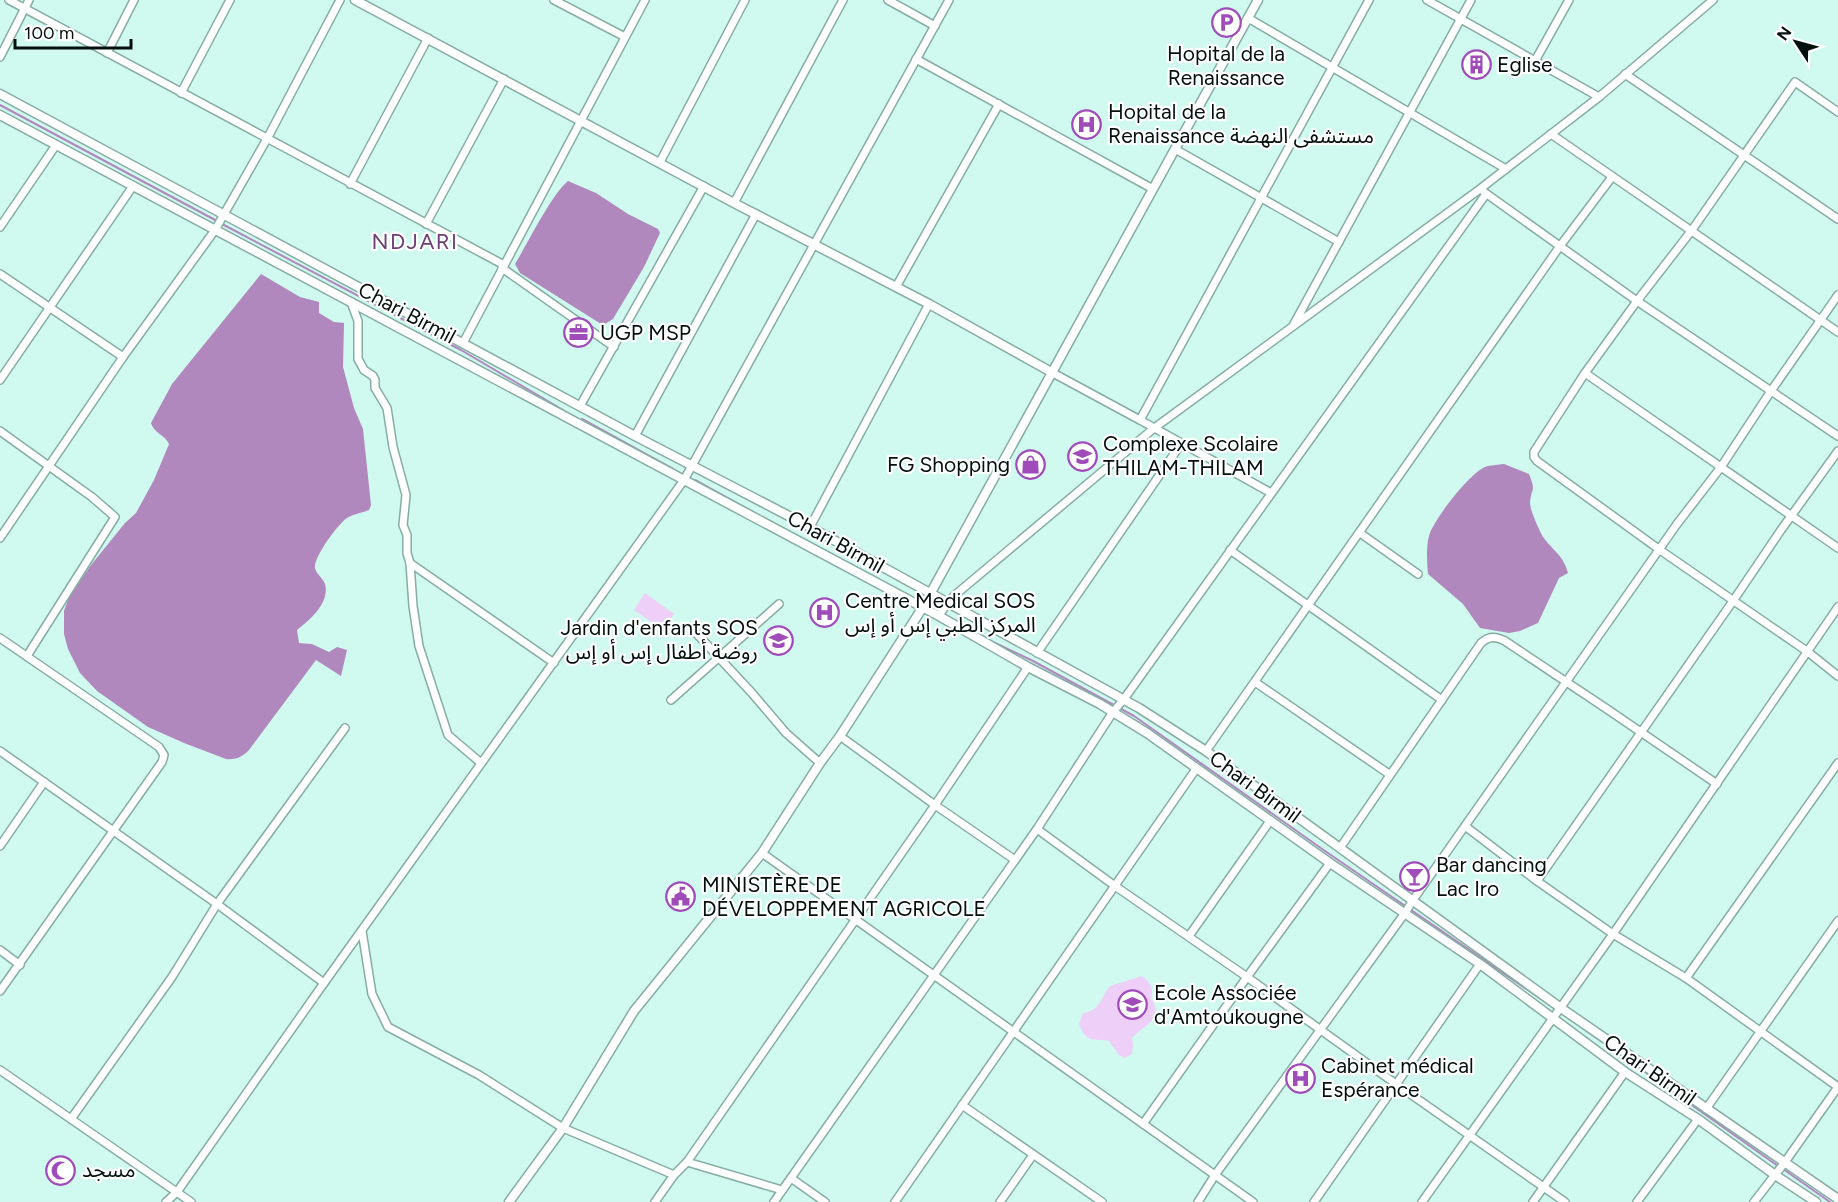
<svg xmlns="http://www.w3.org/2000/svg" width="1838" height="1202" viewBox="0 0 1838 1202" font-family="Figtree,'Noto Sans Arabic',sans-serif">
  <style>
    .green { fill: #edcff7 }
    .water { fill: #b188be }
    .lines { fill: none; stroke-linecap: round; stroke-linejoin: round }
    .stream { stroke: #b188be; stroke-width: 2 }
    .minor-casing { stroke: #86ada4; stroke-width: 10 }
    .tertiary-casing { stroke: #86ada4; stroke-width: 11 }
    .minor { stroke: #fff; stroke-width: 7 }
    .tertiary { stroke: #fff; stroke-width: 8 }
    .labels { text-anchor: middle; stroke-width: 4.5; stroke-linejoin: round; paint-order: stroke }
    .poi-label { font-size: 21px; fill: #020f0c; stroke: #fff; text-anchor: start }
    .street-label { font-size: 21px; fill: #020f0c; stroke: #fff }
    .neighbourhood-label { font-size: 22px; letter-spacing: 1.5px; fill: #6a4077; stroke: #fff }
  </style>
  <rect width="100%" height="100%" fill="#d0f9ef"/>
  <g class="green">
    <polygon points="645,593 674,614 663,630 634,610"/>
    <path d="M 1142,976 C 1150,982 1154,989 1151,998 C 1165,1019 1144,1025 1132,1038 L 1133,1045 L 1132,1054 L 1125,1058 L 1119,1055 L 1109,1041 C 1093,1038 1087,1044 1079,1024 L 1083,1013 C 1101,1011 1100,998 1110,986 Z"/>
  </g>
  <g class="water">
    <path d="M 568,181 L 596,193 L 628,214 L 658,229 L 660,233 L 644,267 L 613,319 L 605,324 L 601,324 L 520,273 L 515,264 C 528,243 551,195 568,181 Z"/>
    <path d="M 261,274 L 300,297 L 319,302 L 319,313 L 334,322 L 344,323 L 343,367 L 354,408 L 363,429 L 371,505 L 369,510 C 362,513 353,514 347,518 C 338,524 313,558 315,568 C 316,574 323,578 325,584 C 330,603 310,620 297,630 L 299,643 L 312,644 L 329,652 L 337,647 L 347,650 L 341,676 L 316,660 L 249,750 C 242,757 236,760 226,759 L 184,743 L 148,727 L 97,691 L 80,673 L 68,649 L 64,634 L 64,611 L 69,597 L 91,565 L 125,523 L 136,513 L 154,480 L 169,444 C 165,435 154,433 151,423 L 172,384 Z"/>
    <path d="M 1504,464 L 1529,474 C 1536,492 1532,486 1530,502 C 1530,510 1536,522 1539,529 C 1546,547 1563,552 1568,573 L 1559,578 L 1538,623 L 1520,631 L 1509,633 L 1480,628 L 1463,604 L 1428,574 C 1427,562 1426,547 1429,536 C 1433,520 1470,473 1485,467 C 1490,465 1498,465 1504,464 Z"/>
  </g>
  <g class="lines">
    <g class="stream">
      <polyline points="0,105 217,221"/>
      <polyline points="222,224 461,350 563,410"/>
      <polyline points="582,419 673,469"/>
      <polyline points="695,480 753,512"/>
      <polyline points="993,642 1033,661 1134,716 1325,851 1560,1012 1778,1166"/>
      <polyline points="1783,1169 1830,1202"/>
    </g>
    <defs>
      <g id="minor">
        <polyline points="9,0 504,265"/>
        <polyline points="554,0 625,37"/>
        <polyline points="888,0 935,26"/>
        <polyline points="1427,0 1599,97"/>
        <polyline points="1248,18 1506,169"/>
        <polyline points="107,53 134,0"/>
        <polyline points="0,57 29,0"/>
        <polyline points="916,59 1153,189"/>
        <polyline points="1535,61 1569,0"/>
        <polyline points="1625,74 1838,219"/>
        <polyline points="181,93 230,0"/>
        <polyline points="1838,112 1795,82 1692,230 1637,301 1585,373 1534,452 1534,457 1537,461 1660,550 1808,652 1838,676"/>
        <polyline points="1551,134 1838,332"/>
        <polyline points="1175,149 1339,242"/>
        <polyline points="660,162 745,0"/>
        <polyline points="350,184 428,38"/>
        <polyline points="1484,192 1637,301 1838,436"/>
        <polyline points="734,203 843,0"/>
        <polyline points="426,224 504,79"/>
        <polyline points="0,227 56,145"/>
        <polyline points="502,268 614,347"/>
        <polyline points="0,274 123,357"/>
        <polyline points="896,287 999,104"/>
        <polyline points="351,302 358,321 358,359 364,370 373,376 375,380 375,388 387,408 393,447 406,495 403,525 407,535 407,553 410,563 413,606 419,646 448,735 481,763"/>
        <polyline points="1294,324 1471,0"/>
        <polyline points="463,343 645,0"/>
        <polyline points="1053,373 1140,420"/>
        <polyline points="1585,373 1838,548"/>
        <polyline points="0,380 133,186"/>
        <polyline points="580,406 704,186"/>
        <polyline points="0,431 92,497 115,517 27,656"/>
        <polyline points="635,436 756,214"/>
        <polyline points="1271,493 1140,420 1369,0"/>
        <polyline points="810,527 929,304"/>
        <polyline points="1360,533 1418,574"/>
        <polyline points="0,538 123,357 215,230 268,137 340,0"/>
        <polyline points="1230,550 1442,700"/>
        <polyline points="410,563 554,663"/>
        <polyline points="939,616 947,603 955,595 1153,429 1480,189 1599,97 1713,0"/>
        <polyline points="697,634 751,692 786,733 820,763"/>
        <polyline points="0,638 159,747 164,755 162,762 0,991"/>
        <polyline points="1037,653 1181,444"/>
        <polyline points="1255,682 1389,774"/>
        <polyline points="671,700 779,604"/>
        <polyline points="840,736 935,805 1015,860"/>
        <polyline points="0,751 217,904 324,983"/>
        <polyline points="1206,751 1560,246 1612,177"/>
        <polyline points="1465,826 1537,881 1613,934 1686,978 1838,1087"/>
        <polyline points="1037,829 1115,886 1247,977 1396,1084 1565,1202"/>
        <polyline points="0,846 44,782"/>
        <path d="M 1340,848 L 1481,643 C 1489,636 1495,636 1505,641 L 1604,707 L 1717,784"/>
        <polyline points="762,853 1253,1202"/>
        <polyline points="1537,881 1733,601 1781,530 1838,451"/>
        <polyline points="362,931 372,994 388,1027 479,1075 563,1128 674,1175"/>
        <polyline points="1189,936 1270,821"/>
        <polyline points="0,950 20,965"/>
        <polyline points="1686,978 1838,763"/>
        <polyline points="0,1070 191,1202"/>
        <polyline points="962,1105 1102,1202"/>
        <polyline points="1706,1109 1838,921"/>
        <polyline points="71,1119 172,977 217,904 345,728"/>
        <polyline points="1143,1124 1247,977 1330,863"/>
        <polyline points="687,1162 782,1190"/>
        <polyline points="791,1178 825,1202"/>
        <polyline points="166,1202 177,1192 324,983 684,480 949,0"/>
        <polyline points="655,1202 674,1175 687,1162 935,805 1028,667"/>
        <polyline points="774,1202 1037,829 1113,712 1124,699 1486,194"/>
        <polyline points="895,1202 1196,769"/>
        <polyline points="1000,1202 1033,1155"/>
        <polyline points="1198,1202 1215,1175 1405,913 1413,900 1677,524 1721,467 1771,391 1838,295"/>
        <polyline points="1314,1202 1480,964"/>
        <polyline points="1422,1202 1613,934 1838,607"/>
        <polyline points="1533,1202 1625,1072"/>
        <polyline points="1637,1202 1698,1119"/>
        <polyline points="1754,1202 1785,1162 1838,1087"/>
      </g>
      <g id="tertiary">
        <polyline points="355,0 734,203 929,304 1053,373"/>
        <polyline points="0,94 635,436 810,527 1139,708 1206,751 1561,1008 1838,1199"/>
        <polyline points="0,115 939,616 1028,667 1100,704 1147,733 1330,863 1480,964 1625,1072 1698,1119 1775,1175 1816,1202"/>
        <polyline points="509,1202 563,1128 634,1011 762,853 820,763 840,736 923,607 1175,149 1258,0"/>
      </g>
    </defs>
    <use href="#minor" class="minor-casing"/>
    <use href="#tertiary" class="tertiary-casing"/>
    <use href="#minor" class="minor"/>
    <use href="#tertiary" class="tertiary"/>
  </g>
  <defs>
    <symbol id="parking-ring" viewBox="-11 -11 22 22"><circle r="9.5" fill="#fff" stroke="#9f4bb9" stroke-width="1.5"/><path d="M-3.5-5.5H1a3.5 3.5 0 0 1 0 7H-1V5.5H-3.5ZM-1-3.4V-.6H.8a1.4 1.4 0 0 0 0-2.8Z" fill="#9f4bb9"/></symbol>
    <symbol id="building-ring" viewBox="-11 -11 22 22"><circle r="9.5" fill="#fff" stroke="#9f4bb9" stroke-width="1.5"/><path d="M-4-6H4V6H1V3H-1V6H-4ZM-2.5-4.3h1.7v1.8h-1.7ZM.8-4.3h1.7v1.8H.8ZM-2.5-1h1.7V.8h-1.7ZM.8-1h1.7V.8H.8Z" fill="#9f4bb9"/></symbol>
    <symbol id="hospital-ring" viewBox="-11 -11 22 22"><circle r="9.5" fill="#fff" stroke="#9f4bb9" stroke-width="1.5"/><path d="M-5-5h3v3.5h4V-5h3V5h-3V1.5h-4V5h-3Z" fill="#9f4bb9"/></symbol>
    <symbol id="office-ring" viewBox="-11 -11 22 22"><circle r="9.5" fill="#fff" stroke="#9f4bb9" stroke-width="1.5"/><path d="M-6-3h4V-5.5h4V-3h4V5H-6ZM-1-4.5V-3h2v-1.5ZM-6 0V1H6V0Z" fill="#9f4bb9"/></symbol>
    <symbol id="school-ring" viewBox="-11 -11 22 22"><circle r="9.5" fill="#fff" stroke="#9f4bb9" stroke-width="1.5"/><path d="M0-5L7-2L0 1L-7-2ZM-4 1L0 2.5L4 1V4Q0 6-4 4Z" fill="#9f4bb9"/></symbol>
    <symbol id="shop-ring" viewBox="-11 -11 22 22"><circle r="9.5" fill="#fff" stroke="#9f4bb9" stroke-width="1.5"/><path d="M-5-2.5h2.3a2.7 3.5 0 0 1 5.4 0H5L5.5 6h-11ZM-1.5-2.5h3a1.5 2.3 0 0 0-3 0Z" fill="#9f4bb9"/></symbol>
    <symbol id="bar-ring" viewBox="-11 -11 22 22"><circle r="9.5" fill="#fff" stroke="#9f4bb9" stroke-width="1.5"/><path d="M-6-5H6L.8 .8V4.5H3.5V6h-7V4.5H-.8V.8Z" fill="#9f4bb9"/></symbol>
    <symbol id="civic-ring" viewBox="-11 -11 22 22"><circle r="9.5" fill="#fff" stroke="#9f4bb9" stroke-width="1.5"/><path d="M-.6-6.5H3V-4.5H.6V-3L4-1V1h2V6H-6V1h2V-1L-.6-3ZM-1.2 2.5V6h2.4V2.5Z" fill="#9f4bb9"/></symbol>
    <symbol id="mosque-ring" viewBox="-11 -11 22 22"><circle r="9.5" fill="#fff" stroke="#9f4bb9" stroke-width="1.5"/><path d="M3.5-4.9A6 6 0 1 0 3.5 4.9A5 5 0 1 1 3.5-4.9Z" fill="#9f4bb9"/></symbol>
  </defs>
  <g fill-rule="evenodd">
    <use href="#parking-ring" x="1210" y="6" width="33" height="33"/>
    <use href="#building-ring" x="1460" y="48" width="33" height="33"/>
    <use href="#hospital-ring" x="1070" y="108" width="33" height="33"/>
    <use href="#office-ring" x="562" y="316" width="33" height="33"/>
    <use href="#school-ring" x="1066" y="440" width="33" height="33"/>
    <use href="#shop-ring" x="1014" y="448" width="33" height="33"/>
    <use href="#hospital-ring" x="808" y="596" width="33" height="33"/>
    <use href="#school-ring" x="762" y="624" width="33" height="33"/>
    <use href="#bar-ring" x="1398" y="860" width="33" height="33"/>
    <use href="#civic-ring" x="664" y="880" width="33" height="33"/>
    <use href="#school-ring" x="1116" y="988" width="33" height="33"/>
    <use href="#hospital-ring" x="1284" y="1062" width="33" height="33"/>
    <use href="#mosque-ring" x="44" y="1154" width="33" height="33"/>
  </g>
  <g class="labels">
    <g class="poi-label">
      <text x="1226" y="61" text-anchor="middle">Hopital de la<tspan x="1226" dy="24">Renaissance</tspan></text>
      <text x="1497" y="72">Eglise</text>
      <text x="1108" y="119">Hopital de la<tspan x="1108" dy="24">Renaissance مستشفى النهضة</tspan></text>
      <text x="600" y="340">UGP MSP</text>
      <text x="1103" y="451">Complexe Scolaire<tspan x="1103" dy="24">THILAM-THILAM</tspan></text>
      <text x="1010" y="472" text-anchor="end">FG Shopping</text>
      <text x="845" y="608">Centre Medical SOS<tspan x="845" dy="24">المركز الطبي إس أو إس</tspan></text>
      <text x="758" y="635" text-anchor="end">Jardin d'enfants SOS<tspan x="758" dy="24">روضة أطفال إس أو إس</tspan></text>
      <text x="1436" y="872">Bar dancing<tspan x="1436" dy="24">Lac Iro</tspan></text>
      <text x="702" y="892">MINISTÈRE DE<tspan x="702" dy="24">DÉVELOPPEMENT AGRICOLE</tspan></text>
      <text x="1154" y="1000">Ecole Associée<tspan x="1154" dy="24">d'Amtoukougne</tspan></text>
      <text x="1321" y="1073">Cabinet médical<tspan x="1321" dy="24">Espérance</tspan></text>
      <text x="82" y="1177">مسجد</text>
    </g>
    <g class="street-label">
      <text transform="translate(407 313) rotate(28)" y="7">Chari Birmil</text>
      <text transform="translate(836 542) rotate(29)" y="7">Chari Birmil</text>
      <text transform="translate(1255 787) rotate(36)" y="7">Chari Birmil</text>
      <text transform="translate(1650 1070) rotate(35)" y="7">Chari Birmil</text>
    </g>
    <g class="neighbourhood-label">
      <text x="415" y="249">NDJARI</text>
    </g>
  </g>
  <g transform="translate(1796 42) rotate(306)" stroke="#ffffff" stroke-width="4.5" paint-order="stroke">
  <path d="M0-4.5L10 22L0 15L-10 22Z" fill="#020f0c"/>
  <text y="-9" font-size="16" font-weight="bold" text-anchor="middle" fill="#020f0c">N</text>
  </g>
  <path d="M15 39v9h116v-9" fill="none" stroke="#020f0c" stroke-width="3"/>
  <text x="24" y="39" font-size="18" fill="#020f0c" stroke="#ffffff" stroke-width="4.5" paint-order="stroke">100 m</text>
</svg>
